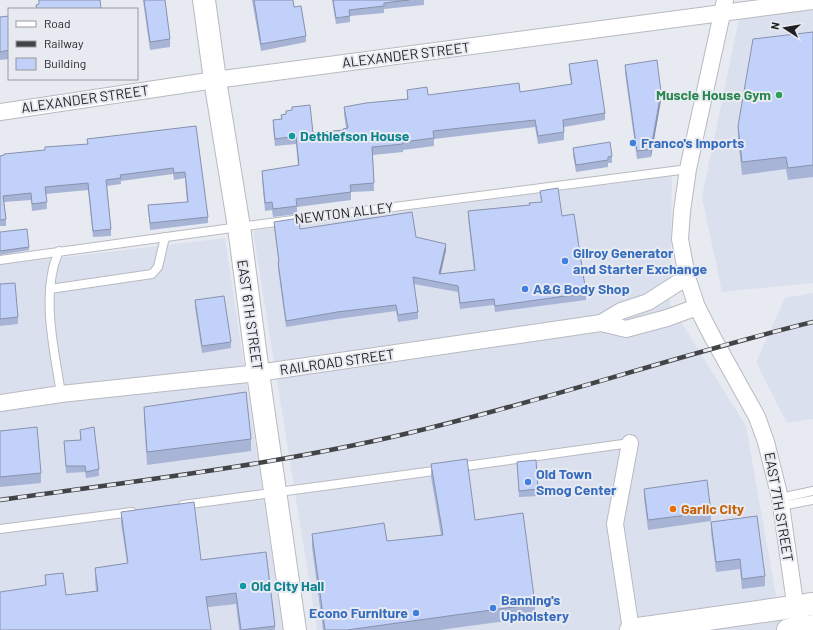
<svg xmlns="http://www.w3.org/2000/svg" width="813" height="630" viewBox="0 0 813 630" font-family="Barlow,sans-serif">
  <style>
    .built { fill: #dbe0ee }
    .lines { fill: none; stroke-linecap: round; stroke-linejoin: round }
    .lane-casing { stroke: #b8bac1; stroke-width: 10 }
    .street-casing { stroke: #b8bac1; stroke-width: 18 }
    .secondary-casing { stroke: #b8bac1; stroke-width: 24 }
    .lane { stroke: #fff; stroke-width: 8 }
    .street { stroke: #fff; stroke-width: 16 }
    .secondary { stroke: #fff; stroke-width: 22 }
    .rail-casing { stroke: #434447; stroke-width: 4.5 }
    .rail { stroke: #e8eaf1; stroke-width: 3; stroke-dasharray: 9; stroke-linecap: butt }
    .wall { fill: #a7b4d6 }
    .shaded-wall { fill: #8892ae }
    .building { fill: #c2d1f9; stroke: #8892ae }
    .leisure-dot { fill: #2e9e5b; stroke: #e8eaf1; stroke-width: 1.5 }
    .culture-dot { fill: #0f9aa8; stroke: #e8eaf1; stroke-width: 1.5 }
    .shop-dot { fill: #3f7fe0; stroke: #e8eaf1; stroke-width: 1.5 }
    .food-dot { fill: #e8710a; stroke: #e8eaf1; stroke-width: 1.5 }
    .labels { text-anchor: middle; stroke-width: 4; stroke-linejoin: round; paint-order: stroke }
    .street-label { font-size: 14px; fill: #1f2023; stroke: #e8eaf1 }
    .leisure-label { font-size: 14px; font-weight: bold; fill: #27864d; stroke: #e8eaf1; text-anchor: end }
    .culture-label { font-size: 14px; font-weight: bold; fill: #0d838f; stroke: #e8eaf1; text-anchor: start }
    .shop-label { font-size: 14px; font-weight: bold; fill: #366cbe; stroke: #e8eaf1; text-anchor: start }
    .food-label { font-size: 14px; font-weight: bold; fill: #c56008; stroke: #e8eaf1; text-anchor: start }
  </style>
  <rect width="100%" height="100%" fill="#e8eaf1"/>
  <g class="built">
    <polygon points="813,10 813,283 722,292 702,197 739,19"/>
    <polygon points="672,176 670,304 746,426 782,630 317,630 253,231"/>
    <polygon points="225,238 283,630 0,630 0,265"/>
    <polygon points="813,293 813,419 787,423 756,362 785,298"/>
  </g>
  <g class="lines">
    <defs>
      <g id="lane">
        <path d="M 59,251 C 57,257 54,263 53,269 C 44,309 55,354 61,394"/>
        <polyline points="0,260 239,227 688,169"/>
        <polyline points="50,289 152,274 158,267 165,237"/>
        <polyline points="459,467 630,443"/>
        <polyline points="780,498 813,491"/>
        <polyline points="183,505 441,470"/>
        <polyline points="781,506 813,500"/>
        <polyline points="0,529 132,512"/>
      </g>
      <g id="street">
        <polyline points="725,0 688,169 682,211 680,239 687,277 697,307 713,338 757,417 766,442 780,498 797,617"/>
        <polyline points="0,112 215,80 813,1"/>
        <polyline points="601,323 621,311 648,302 687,277"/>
        <polyline points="0,403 61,394 258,373 601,323 626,329 667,318 697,307"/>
        <polyline points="630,443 615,524 631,630"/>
      </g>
      <g id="secondary">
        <polyline points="204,0 215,80 239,227 258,373 295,630"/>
        <polyline points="631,630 813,604"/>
        <polyline points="788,630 813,626"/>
      </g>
    </defs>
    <use href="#lane" class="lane-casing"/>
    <use href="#street" class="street-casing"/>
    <use href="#secondary" class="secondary-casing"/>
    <use href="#lane" class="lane"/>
    <use href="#street" class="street"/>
    <use href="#secondary" class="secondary"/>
    <defs>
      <path id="rail" d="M 0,500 C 137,481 275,465 409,433 C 545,401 677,355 813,322"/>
    </defs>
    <use href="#rail" class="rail-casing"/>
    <use href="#rail" class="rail"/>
  </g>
  <g class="wall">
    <polygon points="143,0 165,0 170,39 170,47 150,50"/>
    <polygon points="252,0 293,0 294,7 306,36 306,42 261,51"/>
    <polygon points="332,0 424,0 424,5 384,9 384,13 350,16 350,22 336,24"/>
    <polygon points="9,16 9,59 0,60 0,17"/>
    <polygon points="813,35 813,177 788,180 786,169 742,175 738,138 738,126"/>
    <polygon points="569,64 605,113 605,120 564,127 564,140 538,144 535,127 434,139 434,146 403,150 403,152 373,155 374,191 351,192 351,200 297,207 297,214 273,217 272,210 265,211 262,179 262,171 298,166 296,144 275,146 273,128 273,120 281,119 281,115 286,114 292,110 292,107 313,133 343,130 346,128 344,114 344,107 407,99 407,90 428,95 520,92 571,84 569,72"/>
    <polygon points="625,65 661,100 651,157 637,159 625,73"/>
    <polygon points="196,126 208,217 208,223 150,230 148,205 187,202 185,178 174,180 173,174 121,181 121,184 107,186 111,229 111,236 93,237 88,190 46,194 47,209 32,211 31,200 4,202 6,219 6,226 0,226 0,156 87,144 87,139"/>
    <polygon points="573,148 612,156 612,163 608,163 608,167 576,172 573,155"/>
    <polygon points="540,191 562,216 586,293 586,300 495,312 494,305 460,309 458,292 414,284 418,312 418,319 398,322 396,311 337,319 286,327 278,268 278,262 279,262 274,228 274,222 300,229 416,237 446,250 441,274 474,270 468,218 468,211 529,205 541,202"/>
    <polygon points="0,232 29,247 29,250 0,255"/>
    <polygon points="0,284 18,317 18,324 0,326"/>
    <polygon points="195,300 231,342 231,348 202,353 195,307"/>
    <polygon points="144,407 251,439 251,451 147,465 144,419"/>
    <polygon points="80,430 99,469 99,476 86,478 85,472 66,473 64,441 80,440"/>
    <polygon points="0,431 41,473 41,483 0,487"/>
    <polygon points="517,462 538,489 538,496 519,497"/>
    <polygon points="431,464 475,520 535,604 535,617 439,630 323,630 312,547 312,534 387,541 441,535 431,477"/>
    <polygon points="644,489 711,512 711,521 648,530 644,498"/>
    <polygon points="121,512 201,560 275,626 275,630 239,630 236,604 0,630 45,586 45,575 66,595 96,591 95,579 95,568 127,563 121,523"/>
    <polygon points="711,522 765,576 765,586 742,589 740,569 716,572 711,532"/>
  </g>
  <g class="shaded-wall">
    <polygon points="661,92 661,100 651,157 651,149"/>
    <polygon points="446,244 446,250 439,280 439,274"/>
  </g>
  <g class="building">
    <polygon points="39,0 100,0 101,9 37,9 36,5 39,4"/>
    <polygon points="144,0 165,0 170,39 150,42"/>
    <polygon points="254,0 293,0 294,7 301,6 306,36 261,44"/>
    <polygon points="333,0 409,0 384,3 384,6 349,10 350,16 336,18"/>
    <polygon points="9,16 9,50 0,52 0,17"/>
    <polygon points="813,32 813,165 788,168 786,157 742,162 738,126 753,39"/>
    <polygon points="597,60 605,113 563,120 564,132 538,136 535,120 433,131 434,138 403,142 403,144 372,147 374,183 350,185 351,192 296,199 297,206 273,209 272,202 265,203 262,171 299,165 296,136 275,139 273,120 282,119 281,115 286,114 286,111 292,110 292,107 310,105 313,133 343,130 343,129 348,128 344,107 366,103 408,99 407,90 427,87 428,95 519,83 520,92 572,84 569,64"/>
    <polygon points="657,60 661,92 651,149 637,151 625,65"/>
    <polygon points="196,126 208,217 150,223 148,205 188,202 185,172 174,173 173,168 120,175 121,178 106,180 111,229 93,231 88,183 45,187 47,202 32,204 31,193 3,196 6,219 0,220 0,156 4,155 4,154 45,150 45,147 88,144 87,139"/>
    <polygon points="610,142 612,156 608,157 608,160 576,165 573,148"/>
    <polygon points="558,188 562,216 574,214 586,293 495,306 494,299 460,303 458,286 413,277 418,312 398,315 396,305 337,312 286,321 278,262 279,262 274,222 299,218 300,229 412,212 416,237 446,244 439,274 475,270 468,211 530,205 529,203 542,202 540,191"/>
    <polygon points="27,229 29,247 0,251 0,232"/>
    <polygon points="15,283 18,317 0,319 0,284"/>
    <polygon points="224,296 231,342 202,346 195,300"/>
    <polygon points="246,392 251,439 147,452 144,407"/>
    <polygon points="37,427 41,473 0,477 0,431"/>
    <polygon points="94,427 99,469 86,472 85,466 66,466 64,441 81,440 80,430"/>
    <polygon points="467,459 475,520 523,513 535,604 347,630 325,630 312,534 384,523 387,541 443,535 431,464"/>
    <polygon points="536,460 538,489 519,491 517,462"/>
    <polygon points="707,480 711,512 648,520 644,489"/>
    <polygon points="194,502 201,560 266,552 275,626 241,630 236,593 206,597 211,630 0,630 0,592 46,585 45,575 63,573 66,595 98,591 95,568 128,563 121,512"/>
    <polygon points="757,516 765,576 742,579 740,559 716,562 711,522"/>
  </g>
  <circle class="leisure-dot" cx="779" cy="95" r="4"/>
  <g class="culture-dot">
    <circle cx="292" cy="136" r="4"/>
    <circle cx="243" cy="586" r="4"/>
  </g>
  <g class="shop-dot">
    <circle cx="633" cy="143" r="4"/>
    <circle cx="565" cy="261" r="4"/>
    <circle cx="525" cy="289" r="4"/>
    <circle cx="528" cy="482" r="4"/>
    <circle cx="493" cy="608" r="4"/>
    <circle cx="416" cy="613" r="4"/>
  </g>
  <circle class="food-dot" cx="673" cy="509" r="4"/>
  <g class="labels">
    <g class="street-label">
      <text transform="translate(406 55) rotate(-7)" y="5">ALEXANDER STREET</text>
      <text transform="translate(85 99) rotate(-8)" y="5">ALEXANDER STREET</text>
      <text transform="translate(344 213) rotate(-7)" y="5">NEWTON ALLEY</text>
      <text transform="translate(250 315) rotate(82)" y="5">EAST 6TH STREET</text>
      <text transform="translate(337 362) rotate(-8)" y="5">RAILROAD STREET</text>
      <text transform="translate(779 507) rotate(80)" y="5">EAST 7TH STREET</text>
    </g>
    <g class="leisure-label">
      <text x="771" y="100">Muscle House Gym</text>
    </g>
    <g class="culture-label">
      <text x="300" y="141">Dethlefson House</text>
      <text x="251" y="591">Old City Hall</text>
    </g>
    <g class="shop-label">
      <text x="641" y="148">Franco's Imports</text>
      <text x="573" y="258">Gilroy Generator<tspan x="573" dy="16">and Starter Exchange</tspan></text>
      <text x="533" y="294">A&amp;G Body Shop</text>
      <text x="536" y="479">Old Town<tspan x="536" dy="16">Smog Center</tspan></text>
      <text x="501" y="605">Banning's<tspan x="501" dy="16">Upholstery</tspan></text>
      <text x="408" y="618" text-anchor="end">Econo Furniture</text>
    </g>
    <g class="food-label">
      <text x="681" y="514">Garlic City</text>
    </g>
  </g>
  <rect x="8" y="8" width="130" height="72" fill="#e8eaf1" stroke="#98999f"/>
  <rect x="16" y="21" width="20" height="6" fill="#ffffff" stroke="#98999f"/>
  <text x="44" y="28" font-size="12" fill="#1f2023">Road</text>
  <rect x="16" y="41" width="20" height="6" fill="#434447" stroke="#98999f"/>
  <text x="44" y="48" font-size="12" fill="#1f2023">Railway</text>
  <rect x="16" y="58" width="20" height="12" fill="#c2d1f9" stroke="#98999f"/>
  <text x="44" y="68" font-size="12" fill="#1f2023">Building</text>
  <g transform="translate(785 28) rotate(282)" stroke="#e8eaf1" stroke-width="3" paint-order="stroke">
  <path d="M0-3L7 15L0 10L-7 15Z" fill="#1f2023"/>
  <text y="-6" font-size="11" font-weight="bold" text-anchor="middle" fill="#1f2023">N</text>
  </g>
</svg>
